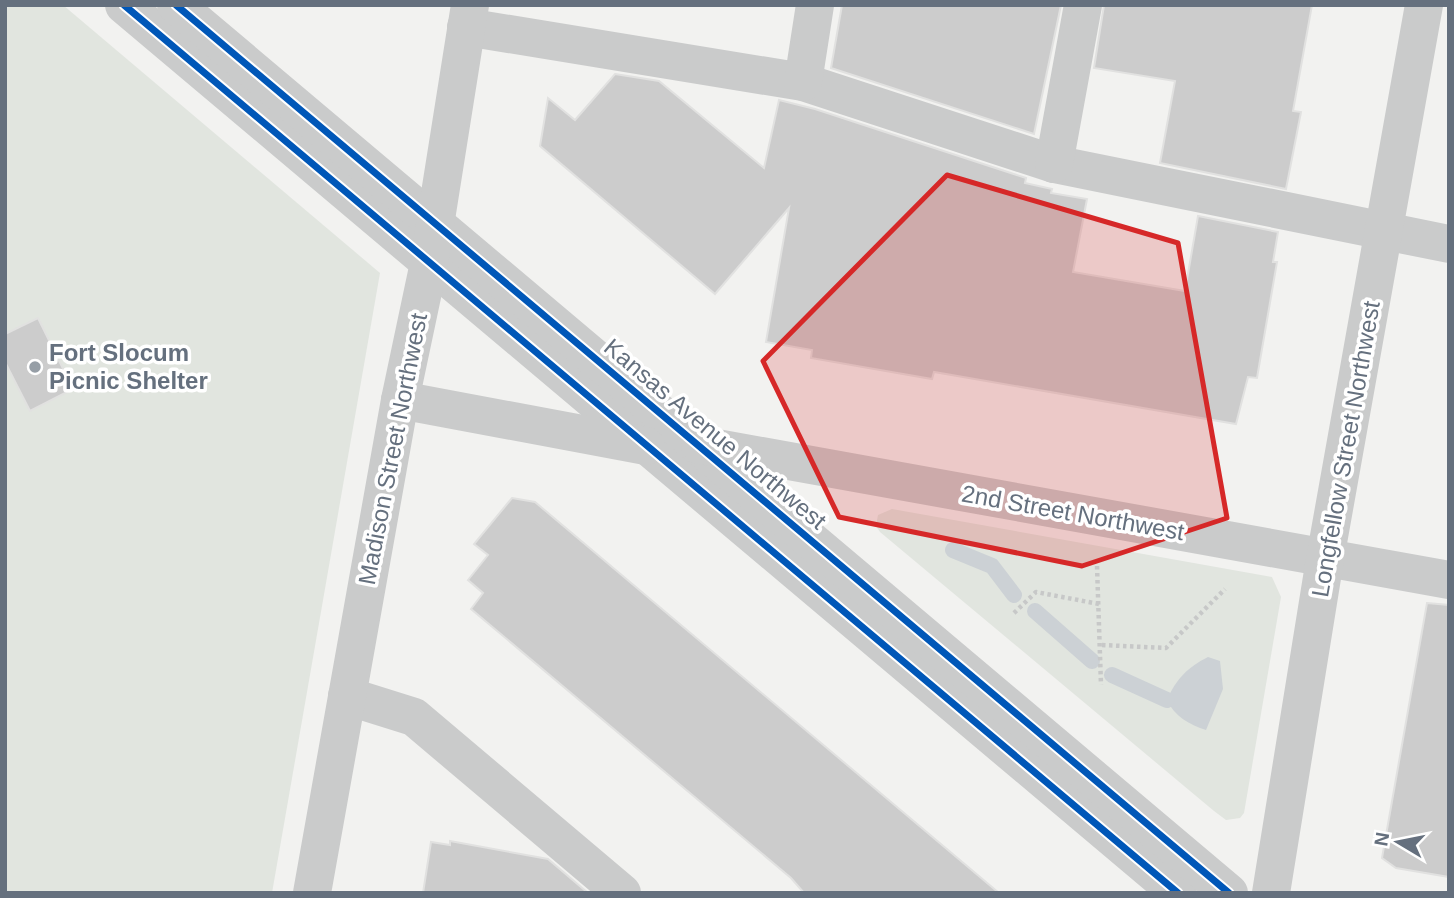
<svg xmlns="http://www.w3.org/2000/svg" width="1454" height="898" viewBox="0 0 1454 898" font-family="Arial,sans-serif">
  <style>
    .green { fill: #e1e5df }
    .water { fill: #ccd1d5 }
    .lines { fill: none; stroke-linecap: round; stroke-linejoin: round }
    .stream { stroke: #ccd1d5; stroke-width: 16 }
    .building { fill: #ccc; stroke: #e1e1e0; stroke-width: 2 }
    .path { stroke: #c7c8c8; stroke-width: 4.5; stroke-dasharray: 3.5 3.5; stroke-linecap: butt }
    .minor { stroke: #cacbcb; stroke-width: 38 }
    .cycleway-casing { stroke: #fff; stroke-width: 11 }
    .cycleway { stroke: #0057b8; stroke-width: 7 }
    .marked { fill: #d62828; fill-opacity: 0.2; stroke: #d62828; stroke-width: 5; stroke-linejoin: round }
    .poi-dot { fill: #969ea6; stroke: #fff; stroke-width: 2.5 }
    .labels { text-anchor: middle; stroke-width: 7; stroke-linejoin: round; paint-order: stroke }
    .poi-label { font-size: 24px; font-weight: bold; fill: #65707e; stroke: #fff; text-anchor: start }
    .street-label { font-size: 24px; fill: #65707e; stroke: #fff }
  </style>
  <rect width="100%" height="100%" fill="#f2f2f0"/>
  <g class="green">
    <polygon points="5,5 63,5 380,273 272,893 5,893"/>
    <polygon points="892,509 1272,577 1281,597 1244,813 1240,818 1226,820 1214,811 880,532 876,526 878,515"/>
  </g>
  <path class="water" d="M 1208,657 L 1220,661 L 1223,689 L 1206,730 C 1190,725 1174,716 1167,700 C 1176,679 1188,667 1208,657 Z"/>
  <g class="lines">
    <g class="stream">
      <polyline points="953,550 992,566 1014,595"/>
      <polyline points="1035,611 1092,661"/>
      <polyline points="1112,675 1167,700"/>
    </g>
  </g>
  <g class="building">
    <polygon points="842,5 1061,5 1034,134 831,68"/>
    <polygon points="1104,5 1312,5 1293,111 1301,112 1286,189 1160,163 1175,81 1094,68"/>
    <polygon points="615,74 659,81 764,168 779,100 815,109 1026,178 1025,183 1052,189 1051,193 1087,199 1073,272 1185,291 1198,216 1278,232 1273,262 1277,262 1257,378 1248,377 1236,424 934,372 932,379 811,358 812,350 766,342 789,208 715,294 540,146 548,98 575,120"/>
    <polygon points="38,318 73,389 30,411 5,362 5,334"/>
    <polygon points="512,498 535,502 999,893 804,893 791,878 471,609 483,593 468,580 488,555 474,544"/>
    <polygon points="1427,603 1449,605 1449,877 1396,868 1382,858"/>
    <polygon points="450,841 548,859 588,893 423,893 431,842 450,845"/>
  </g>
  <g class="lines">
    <g class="path">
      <polyline points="1097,566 1101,685"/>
      <polyline points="1014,613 1036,592 1099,604"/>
      <polyline points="1102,645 1166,648 1225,589"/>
    </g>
    <g class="minor">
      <polyline points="124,5 1178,893"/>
      <polyline points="176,5 1229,893"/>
      <polyline points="466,27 803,82 1054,164 1449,244"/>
      <polyline points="803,82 815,5"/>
      <polyline points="1054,164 1083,5"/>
      <polyline points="400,400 646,446"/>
      <polyline points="700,445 1449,580"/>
      <polyline points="347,696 414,717 622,893"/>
      <polyline points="312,893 400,400 429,263 470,5"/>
      <polyline points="1271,893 1325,559 1424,5"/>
    </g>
    <defs>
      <g id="cycleway">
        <polyline points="124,5 1178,893"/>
        <polyline points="176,5 1229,893"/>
      </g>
    </defs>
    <use href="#cycleway" class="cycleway-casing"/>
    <use href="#cycleway" class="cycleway"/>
  </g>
  <path class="marked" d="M 947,175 L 1178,243 L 1227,518 L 1082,566 L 839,517 L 763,361 Z"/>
  <circle class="poi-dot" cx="35" cy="367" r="7"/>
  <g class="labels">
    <g class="poi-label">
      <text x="49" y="361">Fort Slocum<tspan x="49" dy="28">Picnic Shelter</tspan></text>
    </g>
    <g class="street-label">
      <text transform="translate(715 434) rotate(40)" y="8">Kansas Avenue Northwest</text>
      <text transform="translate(393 449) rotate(-79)" y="8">Madison Street Northwest</text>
      <text transform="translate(1346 449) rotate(-80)" y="8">Longfellow Street Northwest</text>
      <text transform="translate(1073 513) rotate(10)" y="8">2nd Street Northwest</text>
    </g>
  </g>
  <rect width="1454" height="898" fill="none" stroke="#65707e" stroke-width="14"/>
  <g transform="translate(1398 842) rotate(280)" stroke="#ffffff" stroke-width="5" paint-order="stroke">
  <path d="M0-5L12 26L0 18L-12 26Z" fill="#65707e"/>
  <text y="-10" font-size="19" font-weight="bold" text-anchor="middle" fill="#65707e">N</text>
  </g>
</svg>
